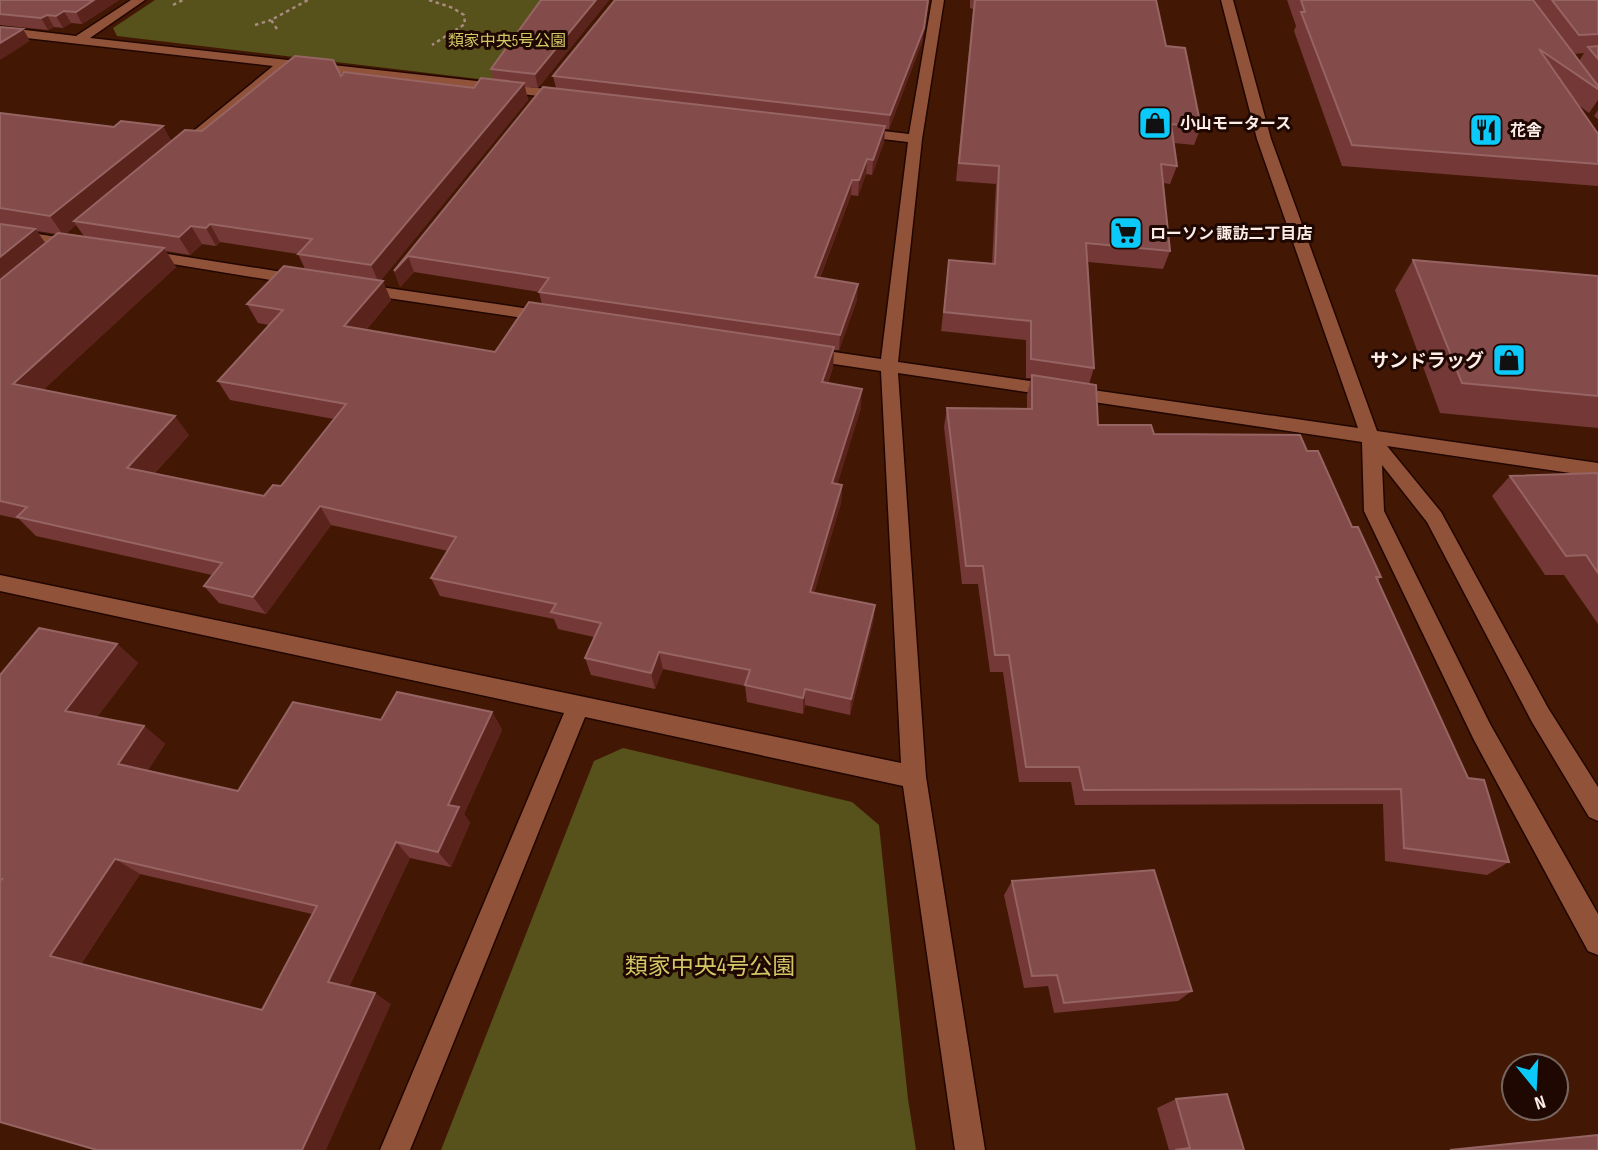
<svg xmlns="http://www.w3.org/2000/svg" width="1598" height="1150" viewBox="0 0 1598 1150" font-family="'Sofia Sans Condensed','Noto Sans JP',sans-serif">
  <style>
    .green { fill: #57511c }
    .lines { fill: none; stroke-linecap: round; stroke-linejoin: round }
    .minor-casing { stroke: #220600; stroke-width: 3 }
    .path { stroke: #a88c81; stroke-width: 2.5; stroke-dasharray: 3.5 3.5; stroke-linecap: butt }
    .minor { fill: #90533a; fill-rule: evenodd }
    .wall { fill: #743837; fill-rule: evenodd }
    .shaded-wall { fill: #5a231b }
    .building { fill: #834b4a; stroke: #966463; stroke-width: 2; fill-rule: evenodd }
    .labels { text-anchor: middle; stroke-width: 6; stroke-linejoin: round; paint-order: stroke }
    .far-park-label { font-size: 16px; fill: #d3c865; stroke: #1f0801 }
    .far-poi-label { font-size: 16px; font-weight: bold; fill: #fcede8; stroke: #1f0801; text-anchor: start }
    .poi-label { font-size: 19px; font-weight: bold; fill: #fcede8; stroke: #1f0801; text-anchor: end }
    .near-park-label { font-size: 23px; fill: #d3c865; stroke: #1f0801 }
  </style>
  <rect width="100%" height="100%" fill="#421805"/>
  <g class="green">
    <polygon points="155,0 601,0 513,83 117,36 113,28"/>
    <polygon points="623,748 852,802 879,825 908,1099 916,1150 441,1150 594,761"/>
  </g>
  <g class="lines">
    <defs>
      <g id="minor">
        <polygon points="131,0 145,0 90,38 565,91 571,95 565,99 286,67 184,153 174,153 174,147 273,66 0,35 0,27 76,36"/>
        <polygon points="932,0 944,0 922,139 898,362 1358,428 1257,139 1221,0 1233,0 1271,139 1377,431 1598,463 1598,477 1387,446 1441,512 1548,708 1598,787 1598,821 1589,817 1532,722 1427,522 1382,465 1384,511 1490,724 1598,914 1598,955 1588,951 1474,740 1364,511 1362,442 898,373 926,777 985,1150 955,1150 903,786 585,717 410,1150 380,1150 564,713 0,591 0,575 901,763 881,371 807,360 798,354 807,348 881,359 908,142 857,136 850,132 857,128 909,134"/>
        <polygon points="0,228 76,240 84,245 76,250 0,238"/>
        <polygon points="142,250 301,275 309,280 301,285 136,258 134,255"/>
        <polygon points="360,284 550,312 558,317 550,322 354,293 352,289"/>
      </g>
    </defs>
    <use href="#minor" class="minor-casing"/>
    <g class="path">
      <polyline points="429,0 453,8 464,15 465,24 432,45"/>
      <polyline points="173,5 183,0"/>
      <polyline points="255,25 271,20"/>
      <polyline points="277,29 271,20 308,0"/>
    </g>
    <use href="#minor" class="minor"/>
  </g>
  <g class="wall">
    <polygon points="0,0 119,0 82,24 71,23 63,28 54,27 48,30 0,25"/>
    <path d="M 541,0 L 609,0 L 538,88 L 525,87 L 528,100 L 381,280 L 391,300 L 366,330 L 495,352 L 542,304 L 539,292 L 414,272 L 400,287 L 394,271 L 556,88 L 553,76 L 615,0 L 929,0 L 922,42 L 889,129 L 885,129 L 884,142 L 872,175 L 866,174 L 858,196 L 851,195 L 820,278 L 857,300 L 839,350 L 834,350 L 833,367 L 828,383 L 861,408 L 837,484 L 842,485 L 841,503 L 814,593 L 875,605 L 873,622 L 850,715 L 805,705 L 803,714 L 747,702 L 745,686 L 663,669 L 655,689 L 591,675 L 585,658 L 594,637 L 558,629 L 554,619 L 440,596 L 431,578 L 448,551 L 331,525 L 266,614 L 219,603 L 204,586 L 212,575 L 36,536 L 19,519 L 0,515 L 0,113 L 114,127 L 163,126 L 171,141 L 202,131 L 341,76 L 474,88 L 493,79 L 491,69 ZM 76,225 L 84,236 L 65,234 ZM 37,231 L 56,234 L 45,243 ZM 220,242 L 298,254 L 305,269 L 247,304 L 258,323 L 269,325 L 218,381 L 230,400 L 334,419 L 281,486 L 264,496 L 154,474 L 189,435 L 43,390 L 176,267 L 166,251 L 190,255 L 202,244 L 216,246 Z"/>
    <polygon points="970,0 1156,0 1166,46 1201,127 1194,145 1174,143 1177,166 1170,184 1163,183 1170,251 1163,269 1088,262 1094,368 1089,384 1098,425 1154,434 1307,451 1381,577 1378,581 1468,778 1509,862 1487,875 1385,861 1383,804 1075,805 1071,782 1019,782 1003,672 990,672 978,584 962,584 944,427 947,408 1027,409 1027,395 1031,378 1026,378 1026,340 941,331 949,260 992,264 996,184 956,181 973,9 970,8"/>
    <path d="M 1287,0 L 1598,0 L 1598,100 L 1589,113 L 1577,104 L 1598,134 L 1598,186 L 1342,166 L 1294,31 L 1296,26 ZM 1584,53 L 1579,61 L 1574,54 Z"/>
    <polygon points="1598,110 1598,119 1594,116"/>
    <polygon points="1413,260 1598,276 1598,428 1440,413 1395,290"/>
    <polygon points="1598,473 1598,624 1564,575 1545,575 1492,496 1510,476"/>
    <path d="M 117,644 L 138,663 L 97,717 L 144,726 L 165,744 L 148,770 L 238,791 L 381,720 L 492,712 L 502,730 L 464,814 L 470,823 L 451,867 L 410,858 L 349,987 L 391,1004 L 0,1122 L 0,675 ZM 140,874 L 312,914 L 262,1010 L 81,964 Z"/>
    <polygon points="1012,881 1192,991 1178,1001 1054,1013 1048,986 1024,988 1004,895"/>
    <polygon points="1176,1099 1244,1150 1169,1150 1157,1108"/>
  </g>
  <g class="shaded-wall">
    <polygon points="94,0 119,0 82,24 76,12"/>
    <polygon points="596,0 609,0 538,88 535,74"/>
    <polygon points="928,0 929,0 922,42 889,129 890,115"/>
    <polygon points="64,11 71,23 63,28 56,16"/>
    <polygon points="47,15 54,27 48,30 41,18"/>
    <polygon points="23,29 30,41 0,60 0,43"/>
    <polygon points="524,83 528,100 379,283 371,265"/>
    <polygon points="163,126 173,145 74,221 76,225 63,235 50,216"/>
    <polygon points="885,126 884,142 872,175 873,160"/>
    <polygon points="867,159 866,174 858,196 859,180"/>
    <polygon points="852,180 851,195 814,293 815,277"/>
    <polygon points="210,224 220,242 216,246 206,228"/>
    <polygon points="191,226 202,244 190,255 179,237"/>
    <polygon points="35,229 49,248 0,289 0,257"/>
    <polygon points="164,248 176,267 29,403 13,384"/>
    <polygon points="408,256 414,272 400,287 394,271"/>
    <polygon points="383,281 391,300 353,345 344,326"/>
    <polygon points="858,284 857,300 839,350 840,335"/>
    <polygon points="834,347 833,367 822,401 822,382"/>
    <polygon points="862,389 861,408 832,502 832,483"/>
    <polygon points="175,416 189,435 142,487 127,468"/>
    <polygon points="842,485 841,503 809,610 810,592"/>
    <polygon points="320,506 331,525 266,614 253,597"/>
    <polygon points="875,605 873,622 850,715 851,699"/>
    <polygon points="117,644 138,663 88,729 65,711"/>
    <polygon points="659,652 663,669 655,689 651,673"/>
    <polygon points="805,689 805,705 803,714 803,698"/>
    <polygon points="492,712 502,730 464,814 470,823 451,867 438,852 448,805"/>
    <polygon points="144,726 165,744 141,781 118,764"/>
    <polygon points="396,842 410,858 346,993 328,982"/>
    <polygon points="115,859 140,874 78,968 50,956"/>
    <polygon points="375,993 391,1004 326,1150 302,1150"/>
  </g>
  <g class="building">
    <polygon points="0,0 94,0 76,12 64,11 56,16 47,15 41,18 0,14"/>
    <polygon points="541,0 596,0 535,74 491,69"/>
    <polygon points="615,0 928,0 924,28 890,115 553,76"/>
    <polygon points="975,0 1156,0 1166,46 1185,48 1201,127 1171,124 1177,166 1161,164 1170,251 1086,243 1094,368 1031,359 1031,321 944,312 949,260 995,264 999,166 959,163"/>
    <polygon points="1301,0 1533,0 1598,86 1598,89 1539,49 1598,134 1598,164 1352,145 1301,12 1305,12"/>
    <polygon points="1552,0 1598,0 1598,34 1579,35"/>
    <polygon points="0,27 23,29 0,43"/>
    <polygon points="1598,46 1598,59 1588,47"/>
    <polygon points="295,56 333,60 341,76 344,72 474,88 481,78 524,83 371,265 298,254 312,239 210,224 206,228 191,226 179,237 74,221 185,130 202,131"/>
    <polygon points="543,87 885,126 873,160 867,159 859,180 852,180 815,277 858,284 840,335 539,292 549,278 408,256 394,271"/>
    <polygon points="0,113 114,127 121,121 163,126 50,216 0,208"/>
    <polygon points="0,224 35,229 0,257"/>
    <polygon points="58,233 164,248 13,384 175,416 127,468 264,496 273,485 281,486 346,404 218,381 283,310 247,304 284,266 383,281 344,326 495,352 529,302 834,347 822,382 862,389 832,483 842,485 810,592 875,605 851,699 805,689 803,698 745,685 750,670 659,652 651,673 585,658 601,623 551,612 556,604 431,578 456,537 320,506 253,597 204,586 222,563 17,517 27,507 0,501 0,280"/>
    <polygon points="1413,260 1598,276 1598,396 1462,383"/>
    <polygon points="1032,375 1096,385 1098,425 1151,425 1154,434 1300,435 1307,451 1318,451 1352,527 1358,527 1381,577 1376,577 1468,778 1484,780 1509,862 1404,848 1401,789 1084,790 1079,767 1026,767 1009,655 995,655 983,566 966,566 947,408 1032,409"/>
    <polygon points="1598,473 1598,573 1586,555 1566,556 1510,476"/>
    <path d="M 39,628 L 117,644 L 65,711 L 144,726 L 118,764 L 238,791 L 293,702 L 381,720 L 397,692 L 492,712 L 448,805 L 459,807 L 438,852 L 396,842 L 328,982 L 375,993 L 302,1150 L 97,1150 L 0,1122 L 0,881 L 2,879 L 0,879 L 0,675 ZM 115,859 L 317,906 L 262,1010 L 50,956 Z"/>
    <polygon points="1154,870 1192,991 1064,1003 1057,975 1032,976 1012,881"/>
    <polygon points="1227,1094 1244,1150 1175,1150 1190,1148 1176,1099"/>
    <polygon points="1598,1135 1598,1150 1450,1150"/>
  </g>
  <defs>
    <symbol id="shop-square" viewBox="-11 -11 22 22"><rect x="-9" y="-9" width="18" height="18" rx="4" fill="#0bcafa" stroke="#1f0801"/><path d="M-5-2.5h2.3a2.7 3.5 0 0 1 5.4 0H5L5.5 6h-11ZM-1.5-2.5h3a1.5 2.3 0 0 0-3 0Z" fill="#111"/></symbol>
    <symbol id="restaurant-square" viewBox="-11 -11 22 22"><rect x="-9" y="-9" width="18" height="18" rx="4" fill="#0bcafa" stroke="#1f0801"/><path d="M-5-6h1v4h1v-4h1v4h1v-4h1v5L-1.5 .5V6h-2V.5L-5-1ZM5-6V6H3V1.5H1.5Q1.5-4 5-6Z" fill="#111"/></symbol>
    <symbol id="supermarket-square" viewBox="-11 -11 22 22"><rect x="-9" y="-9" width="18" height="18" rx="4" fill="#0bcafa" stroke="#1f0801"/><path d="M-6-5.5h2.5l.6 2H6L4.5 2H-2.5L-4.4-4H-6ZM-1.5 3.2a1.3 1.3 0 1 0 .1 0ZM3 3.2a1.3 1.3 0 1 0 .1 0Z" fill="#111"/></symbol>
  </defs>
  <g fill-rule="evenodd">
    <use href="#shop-square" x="1136" y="104" width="38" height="38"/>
    <use href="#restaurant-square" x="1467" y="111" width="38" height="38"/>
    <use href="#supermarket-square" x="1107" y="214" width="38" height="38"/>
    <use href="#shop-square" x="1490" y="341" width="38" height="38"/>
  </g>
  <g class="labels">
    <g class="far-park-label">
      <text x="507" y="46">類家中央5号公園</text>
    </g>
    <g class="far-poi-label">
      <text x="1180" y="129">小山モータース</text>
      <text x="1510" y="136">花舎</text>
      <text x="1150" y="239">ローソン 諏訪二丁目店</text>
    </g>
    <g class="poi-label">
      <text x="1484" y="367">サンドラッグ</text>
    </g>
    <g class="near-park-label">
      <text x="710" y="974">類家中央4号公園</text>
    </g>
  </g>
  <g transform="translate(1535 1087) rotate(162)"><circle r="33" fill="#1f0801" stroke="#77645d" stroke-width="2"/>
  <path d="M0-5L12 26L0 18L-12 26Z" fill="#0bcafa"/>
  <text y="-10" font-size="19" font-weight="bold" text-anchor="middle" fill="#fcede8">N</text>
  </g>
</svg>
